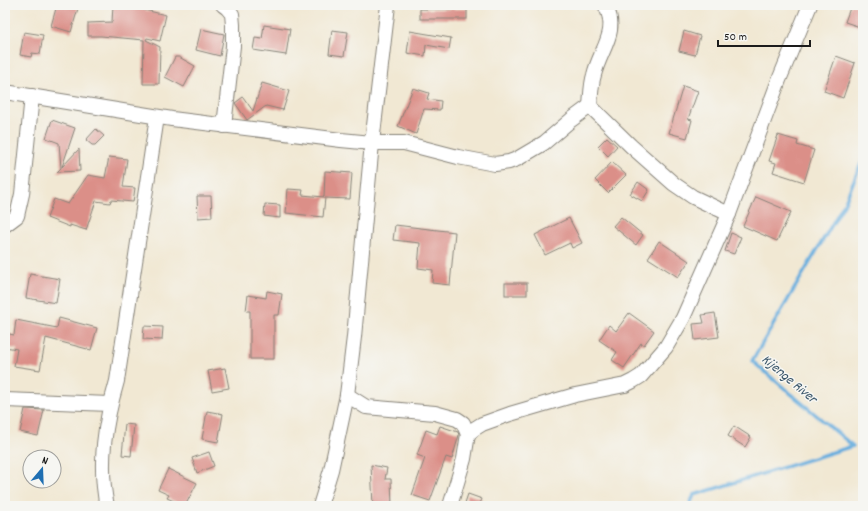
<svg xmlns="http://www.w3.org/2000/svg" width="868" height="511" viewBox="0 0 868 511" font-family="Dekko,sans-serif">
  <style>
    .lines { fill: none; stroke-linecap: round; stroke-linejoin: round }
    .stream { stroke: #67aede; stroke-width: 3.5 }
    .building { fill: #db8f88 }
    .street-casing { stroke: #868278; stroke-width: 16 }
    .street { stroke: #fff; stroke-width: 14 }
    .labels { text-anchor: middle; stroke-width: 3; stroke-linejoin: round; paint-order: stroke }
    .water-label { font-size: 14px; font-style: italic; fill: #3a566a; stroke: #f6f6f2 }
  </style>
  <rect width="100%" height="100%" fill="#f6f6f2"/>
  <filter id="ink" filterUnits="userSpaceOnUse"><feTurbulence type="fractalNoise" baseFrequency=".025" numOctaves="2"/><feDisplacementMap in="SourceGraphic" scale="8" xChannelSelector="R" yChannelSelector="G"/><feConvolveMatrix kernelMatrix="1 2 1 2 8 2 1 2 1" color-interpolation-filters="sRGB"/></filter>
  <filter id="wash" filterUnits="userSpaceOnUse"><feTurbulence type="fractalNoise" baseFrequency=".012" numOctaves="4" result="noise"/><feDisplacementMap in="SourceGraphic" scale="16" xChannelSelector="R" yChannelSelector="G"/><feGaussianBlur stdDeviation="0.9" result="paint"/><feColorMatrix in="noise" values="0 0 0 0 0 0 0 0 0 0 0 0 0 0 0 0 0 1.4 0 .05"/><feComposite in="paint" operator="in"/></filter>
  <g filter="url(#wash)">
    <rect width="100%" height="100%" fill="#f1e8d3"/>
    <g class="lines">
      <polyline class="stream" points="689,506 694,495 853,446 752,361 844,204 863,159"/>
    </g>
    <g id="blocks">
      <g class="building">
        <polygon points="57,5 79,5 71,32 51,26"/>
        <polygon points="113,5 137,7 136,8 166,15 160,41 147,38 146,40 160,47 159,84 143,84 144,40 101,36 88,36 88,23 112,22"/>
        <polygon points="851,5 863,5 863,28 845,22"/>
        <rect x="420" y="9" width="47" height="10"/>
        <polygon points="264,25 290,29 286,55 253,50 255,38 262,39"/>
        <polygon points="201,29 224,34 220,56 196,50"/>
        <polygon points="332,30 348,32 344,56 329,54"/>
        <polygon points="410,31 451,38 449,49 426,45 425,56 407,53"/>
        <polygon points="684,31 700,36 695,55 679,51"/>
        <polygon points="24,32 43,35 40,54 32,53 31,57 20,55"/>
        <polygon points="836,56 855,63 843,98 824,91"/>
        <polygon points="175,57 179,57 195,66 184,87 165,77"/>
        <polygon points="262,83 289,91 283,110 266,106 247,120 235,103 243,97 253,111"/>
        <polygon points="683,86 698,91 688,119 692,120 687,138 669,133"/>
        <polygon points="413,88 429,93 427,99 441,101 440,110 424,109 416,134 398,126"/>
        <polygon points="52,120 75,128 62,167 79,149 80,171 57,172 61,168 59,143 46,138"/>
        <polygon points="96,129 104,136 95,145 92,145 86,140"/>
        <polygon points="778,135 798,141 797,145 814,150 804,182 773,172 776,163 769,161"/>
        <polygon points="607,137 617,146 608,156 598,146"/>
        <polygon points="109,157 127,159 123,187 135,188 133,202 111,200 110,203 96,201 86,230 70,225 70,227 47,218 54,199 68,204 88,175 105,178"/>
        <polygon points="612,162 626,175 608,193 595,180"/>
        <polygon points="325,171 352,173 350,199 325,198 323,217 286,213 288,189 303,190 302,195 324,197"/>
        <polygon points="638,182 649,190 642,201 630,194"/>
        <polygon points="197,196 211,196 212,217 198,218"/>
        <polygon points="756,197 791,212 777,241 743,226"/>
        <polygon points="265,204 280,205 280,218 264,216"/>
        <polygon points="621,217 643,235 636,245 613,226"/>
        <polygon points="569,218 582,243 572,248 570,243 545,255 535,235"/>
        <polygon points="395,225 455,232 450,285 432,283 433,270 418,268 420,243 393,240"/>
        <polygon points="731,233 741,237 734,254 725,251"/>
        <polygon points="659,241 689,261 678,277 648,258"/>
        <polygon points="30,274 60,279 56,303 26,298"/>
        <rect x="505" y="283" width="22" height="12"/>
        <polygon points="267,291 282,294 279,315 274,315 274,359 250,359 250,311 246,311 248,295 266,298"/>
        <polygon points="629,313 654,331 644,345 641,343 624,368 612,360 617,352 599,340 609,325 616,331"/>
        <polygon points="715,313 719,337 695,340 693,324 704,323 702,315"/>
        <polygon points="59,318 97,328 91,350 46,338 40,370 14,366 17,349 5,347 5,333 14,335 16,320 57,328"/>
        <polygon points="144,326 163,327 162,340 143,339"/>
        <polygon points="225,368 229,388 212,391 208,371"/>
        <polygon points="25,409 44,410 38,436 20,432"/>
        <polygon points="207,411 223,414 218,442 202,439"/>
        <polygon points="125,424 134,425 131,456 122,455"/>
        <polygon points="440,426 458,432 459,435 452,459 446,457 430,501 412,495 425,458 417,455 426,430 437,434"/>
        <polygon points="734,426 751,437 745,447 728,436"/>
        <polygon points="209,452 214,466 197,473 192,458"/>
        <polygon points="371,465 387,468 385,479 391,479 392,506 373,506"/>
        <polygon points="168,469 197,483 185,506 167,498 169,495 158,490"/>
        <polygon points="468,494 482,499 479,506 464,506"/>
      </g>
    </g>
  </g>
  <g filter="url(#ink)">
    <use href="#blocks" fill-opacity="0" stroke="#868278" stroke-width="1"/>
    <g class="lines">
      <defs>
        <g id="street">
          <polyline points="223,5 227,8 232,14 233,25 233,46 224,126"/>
          <path d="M 605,5 C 620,32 600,49 594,75 C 591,84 591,96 590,106 L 631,146 L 674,184 L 693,197 L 729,214"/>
          <polyline points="5,92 172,119 341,140 372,143 404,143 458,157 495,164 509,162 517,159 544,143 571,120 590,106"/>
          <polyline points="5,225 17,216 22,194 32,96"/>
          <polyline points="347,395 366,407 435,413 457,419 463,423 468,434"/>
          <polyline points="5,400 110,404"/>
          <path d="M 107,506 C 98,464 105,422 117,381 L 157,117"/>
          <polyline points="320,506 331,470 347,395 354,337 372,143 388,5"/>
          <polyline points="450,506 464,459 468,434 474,429 482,424 510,414 575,395 625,385 633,381 641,376 666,347 683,318 729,214 779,80 810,5"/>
        </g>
      </defs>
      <use href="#street" class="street-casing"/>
      <use href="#street" class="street"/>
    </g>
  </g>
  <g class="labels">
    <g class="water-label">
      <text transform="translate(790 378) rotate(40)" y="5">Kijenge River</text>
    </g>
  </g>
  <rect width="868" height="511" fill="none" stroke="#f6f6f2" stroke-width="20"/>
  <g transform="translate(42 469) rotate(19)"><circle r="19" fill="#f6f6f2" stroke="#9f9f9c"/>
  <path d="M0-3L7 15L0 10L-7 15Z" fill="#1f6fb2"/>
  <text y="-6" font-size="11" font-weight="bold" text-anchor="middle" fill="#1c1c1c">N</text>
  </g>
  <path d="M718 40v6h92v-6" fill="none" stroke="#1c1c1c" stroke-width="2"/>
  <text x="724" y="40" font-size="12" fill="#1c1c1c" stroke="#f6f6f2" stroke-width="3" paint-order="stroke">50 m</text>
</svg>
